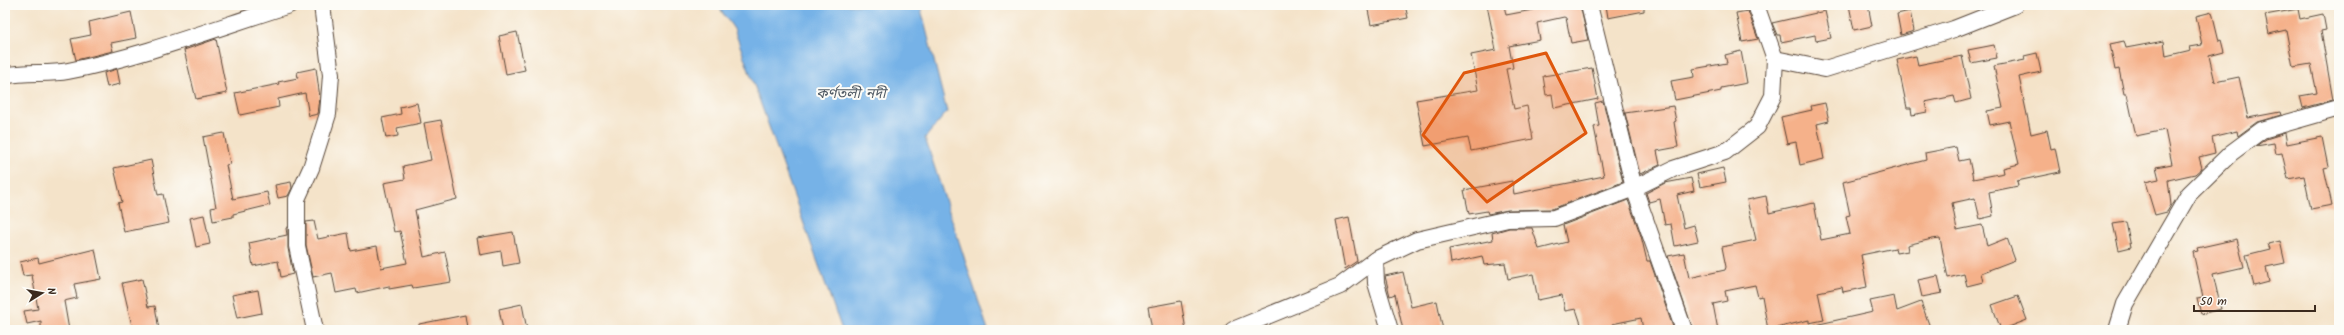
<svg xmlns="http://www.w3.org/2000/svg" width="2344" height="335" viewBox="0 0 2344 335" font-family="Kalam,'Noto Sans Bengali',sans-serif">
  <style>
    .water { fill: #76b2e7; stroke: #586e82 }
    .building { fill: #f5b18a }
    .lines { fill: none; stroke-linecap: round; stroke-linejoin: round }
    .street-casing { stroke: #574638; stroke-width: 18 }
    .street { stroke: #fff; stroke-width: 16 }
    .marked { fill: #df570d; fill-opacity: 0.2; stroke: #df570d; stroke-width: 3; stroke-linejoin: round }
    .labels { text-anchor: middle; stroke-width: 4; stroke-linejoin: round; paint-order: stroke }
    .water-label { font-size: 14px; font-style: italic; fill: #505a64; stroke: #fdfcf7 }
  </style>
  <rect width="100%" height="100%" fill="#fdfcf7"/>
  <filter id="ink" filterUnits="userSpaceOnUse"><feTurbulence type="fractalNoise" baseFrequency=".025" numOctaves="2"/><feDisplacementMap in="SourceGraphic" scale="8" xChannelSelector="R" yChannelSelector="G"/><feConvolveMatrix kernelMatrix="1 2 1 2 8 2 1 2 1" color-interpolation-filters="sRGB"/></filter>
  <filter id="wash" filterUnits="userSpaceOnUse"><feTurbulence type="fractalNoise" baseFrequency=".012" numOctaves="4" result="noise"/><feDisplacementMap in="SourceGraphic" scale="16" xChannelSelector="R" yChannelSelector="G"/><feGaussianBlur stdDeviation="0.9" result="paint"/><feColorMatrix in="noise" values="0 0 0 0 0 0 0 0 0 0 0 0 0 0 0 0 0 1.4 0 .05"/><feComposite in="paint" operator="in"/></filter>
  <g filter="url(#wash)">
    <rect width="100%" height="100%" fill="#f4e3c9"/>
    <polygon class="water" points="717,5 920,5 947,112 925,138 988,330 842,330 734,29"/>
    <g id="blocks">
      <g class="building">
        <polygon points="1367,5 1405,5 1408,18 1371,25"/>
        <polygon points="1487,5 1504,5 1506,15 1543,8 1543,5 1580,5 1588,40 1571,43 1566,18 1564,17 1537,23 1540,40 1509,46 1513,68 1506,69 1514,109 1527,106 1533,139 1471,151 1468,138 1425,146 1416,100 1478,90 1471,55 1496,50"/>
        <polygon points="1606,5 1644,5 1644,11 1608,18"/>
        <polygon points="1849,5 1868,5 1872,26 1854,30"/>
        <polygon points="2298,9 2300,19 2323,14 2326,30 2321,31 2333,100 2303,108 2300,96 2317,93 2311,64 2293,67 2286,30 2269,34 2265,15"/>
        <polygon points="1748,11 1758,39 1742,42 1736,13"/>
        <polygon points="1825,11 1831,38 1816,41 1815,35 1781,42 1780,35 1777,35 1772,23"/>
        <polygon points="1910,11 1914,31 1901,35 1897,14"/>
        <polygon points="131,12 136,38 111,43 113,51 76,60 71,39 91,35 89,22"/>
        <polygon points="2212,12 2219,41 2221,40 2224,52 2209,56 2215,82 2239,77 2248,118 2280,112 2281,115 2257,122 2238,136 2237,131 2212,137 2215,153 2199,157 2202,168 2195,174 2168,180 2171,205 2167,212 2155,215 2145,182 2159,179 2156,167 2172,164 2165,130 2136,136 2127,94 2124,94 2119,69 2115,70 2110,44 2124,41 2126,48 2164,41 2166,56 2191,50 2190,47 2202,45 2196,16"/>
        <polygon points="517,32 525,70 506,74 499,36"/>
        <polygon points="216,39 227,93 196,99 184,50"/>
        <polygon points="1994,45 1997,58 1971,63 1968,50"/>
        <polygon points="1741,51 1747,83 1721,88 1721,91 1675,100 1671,81 1694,77 1693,69 1727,63 1725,55"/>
        <polygon points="2037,53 2041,72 2019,77 2031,134 2047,130 2051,149 2055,148 2060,172 2017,181 2018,186 1989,192 1993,216 1980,219 1975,198 1952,203 1957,230 1982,225 1987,246 2007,238 2015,260 1981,273 1983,282 1967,286 1964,274 1948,278 1940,238 1932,239 1907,245 1908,251 1896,253 1895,248 1861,255 1867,287 1843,292 1842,287 1818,292 1824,320 1809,323 1809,320 1768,330 1762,296 1758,297 1755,285 1725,291 1727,301 1713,304 1718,330 1693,330 1668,256 1684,253 1689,278 1725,270 1726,267 1722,247 1756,240 1747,200 1766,196 1769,213 1814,203 1821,240 1850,234 1846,216 1850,215 1843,182 1926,160 1925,153 1956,147 1959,161 1969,159 1973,179 2004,173 2003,168 2019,164 2009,121 1990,125 1987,111 2003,108 1994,66 2025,60 2024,56"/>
        <polygon points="1916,56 1918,65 1962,56 1971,99 1956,103 1954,96 1925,102 1927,112 1912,115 1911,108 1907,108 1897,60"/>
        <polygon points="316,68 320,98 318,114 309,116 305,93 278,99 279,107 240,115 235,93 279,84 278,82 298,78 297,72"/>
        <polygon points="1592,68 1598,99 1554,108 1552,94 1546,95 1543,76"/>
        <polygon points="117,69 120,84 107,87 104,73"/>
        <polygon points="1603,101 1623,182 1552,209 1508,210 1488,214 1487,211 1469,214 1464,190 1512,181 1514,194 1604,176 1594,127 1599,126 1595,103"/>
        <polygon points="417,103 421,123 397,128 398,136 386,138 382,118 401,114 400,107"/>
        <polygon points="1825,103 1829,121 1817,124 1824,159 1800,165 1796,142 1787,144 1781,117 1812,110 1811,106"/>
        <polygon points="1673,106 1676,121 1674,122 1678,147 1657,151 1660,165 1640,174 1625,113"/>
        <polygon points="441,120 457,199 415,210 424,257 445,252 451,282 413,288 412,285 389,289 389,286 357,293 356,289 336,293 332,273 313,277 306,245 306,222 314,221 318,239 348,233 351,251 377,246 381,268 407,263 400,231 394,232 384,183 405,179 403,166 431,160 424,123"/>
        <polygon points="224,133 230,164 226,165 233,199 267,192 270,205 233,214 233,217 213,221 211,208 216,207 203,137"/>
        <polygon points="2285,133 2287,144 2322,137 2328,167 2324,168 2332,205 2311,209 2304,176 2288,179 2282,153 2276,154 2274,143 2256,146 2266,139"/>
        <polygon points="151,160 158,195 163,194 169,223 124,232 118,203 122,202 114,168"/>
        <polygon points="1723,168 1726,182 1700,187 1697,174"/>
        <polygon points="1691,178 1694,191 1677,195 1684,228 1694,225 1698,241 1675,246 1671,224 1665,225 1660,199 1649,202 1646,193 1665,183"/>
        <polygon points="291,182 292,188 288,196 278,198 275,185"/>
        <polygon points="1628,200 1641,236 1647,261 1650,261 1674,330 1643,330 1641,318 1612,324 1614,330 1583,330 1576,309 1565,311 1562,295 1538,300 1533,274 1508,279 1505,263 1484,265 1482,256 1451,263 1449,249 1493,240 1492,233 1509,228 1532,228 1539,249 1567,242 1563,225"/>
        <polygon points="204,215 210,244 196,247 190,218"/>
        <polygon points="1349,217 1357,261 1345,269 1336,220"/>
        <polygon points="2126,222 2131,247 2119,250 2113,224"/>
        <polygon points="288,227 288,248 293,274 281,277 278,261 253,266 249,243 287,235 286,228"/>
        <polygon points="513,232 519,263 503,266 501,251 480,255 477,238"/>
        <polygon points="2237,239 2244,267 2213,274 2221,309 2201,314 2197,298 2203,297 2193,252 2198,251 2197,248"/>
        <polygon points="2280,241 2285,263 2266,267 2269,282 2254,286 2246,255 2270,249 2268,244"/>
        <polygon points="95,249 101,279 74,284 77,298 64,301 69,330 41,330 41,321 27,324 24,311 38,309 32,275 23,276 20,262 38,258 39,263"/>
        <polygon points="1403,272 1411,307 1437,301 1443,330 1403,330 1395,294 1390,296 1385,276"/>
        <polygon points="1938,276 1942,293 1922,297 1918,280"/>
        <polygon points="142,279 148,307 155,306 159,330 133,330 122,283"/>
        <polygon points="258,290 262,313 237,318 232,295"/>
        <polygon points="1894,296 1897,311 1921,302 1931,330 1816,330 1815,325 1873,312 1870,301"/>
        <polygon points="2018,296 2027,320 2001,330 1992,305"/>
        <polygon points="1181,301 1186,330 1152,330 1148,307"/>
        <polygon points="522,304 527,330 503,330 499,309"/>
        <polygon points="465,315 467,328 457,330 419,330 419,324"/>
      </g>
    </g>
  </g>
  <g filter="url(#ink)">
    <use href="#blocks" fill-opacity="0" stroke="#574638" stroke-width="1"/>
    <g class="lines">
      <defs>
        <g id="street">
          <polyline points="1589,5 1634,188 1684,330"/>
          <polyline points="1775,59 1825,69 1954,29 2015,5"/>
          <path d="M 5,76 C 26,71 47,75 68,71 C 144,56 216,28 289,5"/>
          <polyline points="1375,260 1376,283 1390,330"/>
          <polyline points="315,330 297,246 297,199 311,168 328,114 331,75 322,5"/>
          <polyline points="1233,330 1340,286 1375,260 1417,240 1508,219 1554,218 1634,188 1673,169 1725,152 1757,127 1773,96 1775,59 1756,5"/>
          <polyline points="2117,330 2125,304 2189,194 2231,153 2262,130 2339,108"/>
        </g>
      </defs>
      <use href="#street" class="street-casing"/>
      <use href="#street" class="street"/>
    </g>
  </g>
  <path class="marked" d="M 1546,53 L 1586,133 L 1487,202 L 1423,135 L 1464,73 Z"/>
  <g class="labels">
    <g class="water-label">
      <text x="851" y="98">কর্ণতলী নদী</text>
    </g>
  </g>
  <rect width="2344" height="335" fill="none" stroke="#fdfcf7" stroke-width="20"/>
  <g transform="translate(42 293) rotate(79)" stroke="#fdfcf7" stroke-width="3" paint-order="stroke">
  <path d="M0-3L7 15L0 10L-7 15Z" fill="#3b2a1e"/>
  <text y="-6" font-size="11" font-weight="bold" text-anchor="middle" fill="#3b2a1e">N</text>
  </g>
  <path d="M2194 305v6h121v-6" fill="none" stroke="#3b2a1e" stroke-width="2"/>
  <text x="2200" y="305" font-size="12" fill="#3b2a1e" stroke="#fdfcf7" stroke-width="3" paint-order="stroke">50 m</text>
</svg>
